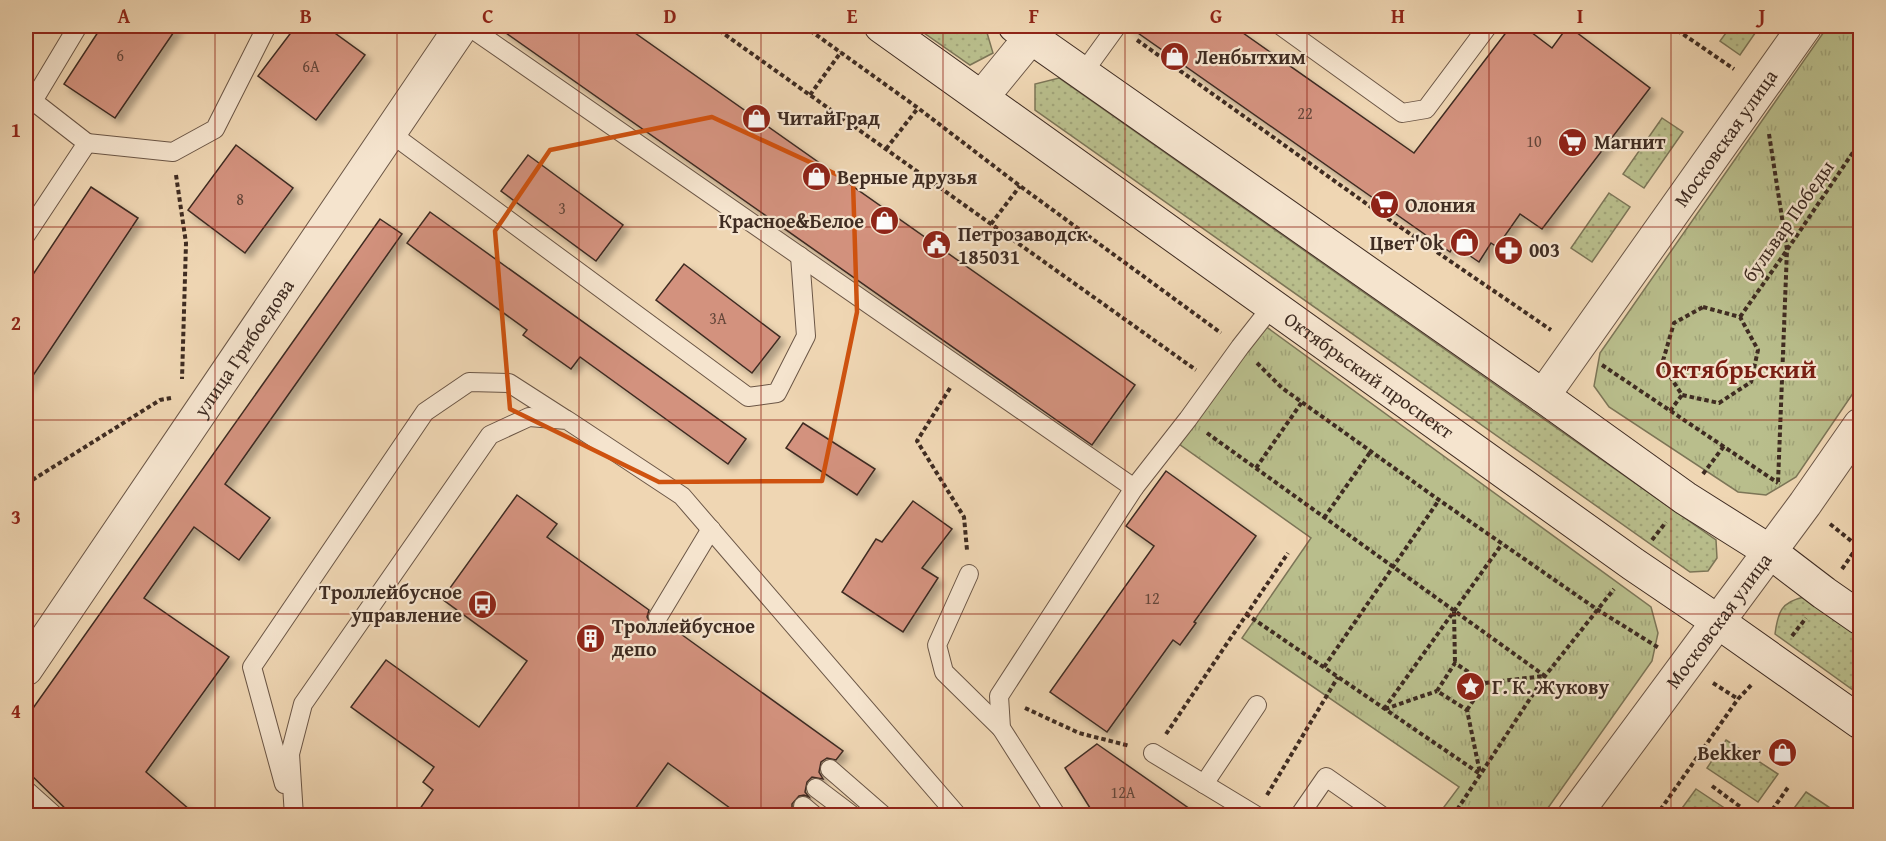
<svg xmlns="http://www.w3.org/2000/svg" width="1886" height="841" viewBox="0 0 1886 841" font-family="'Gentium Book Plus',serif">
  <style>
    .grass { fill: url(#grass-dots); stroke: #7c7557; stroke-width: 1.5 }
    .park { fill: url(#park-tufts); stroke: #7c7557; stroke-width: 1.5 }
    .building { fill: #d3927e; stroke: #3f2c22; stroke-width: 1.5; filter: url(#shadow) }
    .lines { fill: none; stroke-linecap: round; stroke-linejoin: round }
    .service-casing { stroke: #6b5646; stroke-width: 20 }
    .minor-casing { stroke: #6b5646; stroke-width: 35 }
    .tertiary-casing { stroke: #6b5646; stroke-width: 35 }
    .secondary-casing { stroke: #3f2c22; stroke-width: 35 }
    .path { stroke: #3f2c22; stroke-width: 4; stroke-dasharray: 4.5 3; stroke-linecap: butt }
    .service { stroke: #f5e4ce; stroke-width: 18 }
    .minor { stroke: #f5e4ce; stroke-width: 33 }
    .tertiary { stroke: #f5e4ce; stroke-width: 33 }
    .secondary { stroke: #f5e4ce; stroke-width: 33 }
    .marked { fill: none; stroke: #cf520f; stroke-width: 4.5; stroke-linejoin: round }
    .grid { fill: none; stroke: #8f2418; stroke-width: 1.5; stroke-opacity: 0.55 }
    .labels { text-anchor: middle; stroke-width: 4.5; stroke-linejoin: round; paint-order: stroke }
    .number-label { font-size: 16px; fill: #644639 }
    .poi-label { font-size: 20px; font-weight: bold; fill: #3f2c22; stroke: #f5e4ce; text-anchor: start }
    .street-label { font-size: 20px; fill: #3f2c22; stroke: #f5e4ce }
    .district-label { font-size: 26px; font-weight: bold; fill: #7a1f14; stroke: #f5e4ce }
    .neatline { fill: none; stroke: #8f2418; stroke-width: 2 }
    .grid-label { font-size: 20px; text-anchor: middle; font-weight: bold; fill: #8f2418 }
  </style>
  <defs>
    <pattern id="grass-dots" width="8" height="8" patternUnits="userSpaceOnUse" patternTransform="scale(1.5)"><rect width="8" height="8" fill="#b9be8c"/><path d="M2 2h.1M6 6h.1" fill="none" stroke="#a0a378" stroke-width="1.8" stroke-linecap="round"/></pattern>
    <pattern id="park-tufts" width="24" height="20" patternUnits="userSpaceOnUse" patternTransform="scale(1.5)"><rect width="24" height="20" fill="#b9be8c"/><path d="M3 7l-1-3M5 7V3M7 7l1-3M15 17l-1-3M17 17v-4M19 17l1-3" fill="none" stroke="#a0a378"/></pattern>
    <filter id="shadow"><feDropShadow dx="5.5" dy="5.5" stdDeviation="3" flood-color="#0004"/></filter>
  </defs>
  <rect width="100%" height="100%" fill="#efd6b3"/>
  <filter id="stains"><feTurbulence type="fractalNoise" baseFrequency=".00333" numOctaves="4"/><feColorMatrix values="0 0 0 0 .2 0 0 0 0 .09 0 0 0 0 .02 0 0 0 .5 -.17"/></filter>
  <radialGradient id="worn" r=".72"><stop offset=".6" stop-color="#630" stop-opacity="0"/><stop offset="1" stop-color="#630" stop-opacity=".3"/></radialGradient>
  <g class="grass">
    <polygon points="914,26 985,26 993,53 970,65"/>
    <polygon points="1731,26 1760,26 1740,55 1720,41"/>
    <polygon points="1059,78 1716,540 1717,558 1708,571 1690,572 1035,110 1035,84"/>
    <polygon points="1662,118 1683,132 1644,188 1623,174"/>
    <polygon points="1609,193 1630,207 1592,262 1571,248"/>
    <path d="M 1804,597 L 1860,636 L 1860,695 L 1775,634 C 1778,612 1781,602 1804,597 Z"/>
    <polygon points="1726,740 1778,774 1758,802 1707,768"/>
    <polygon points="1696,789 1735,815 1677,815"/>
    <polygon points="1806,792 1841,815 1789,815"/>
  </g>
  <g class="park">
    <polygon points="1828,26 1860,26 1860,383 1796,477 1766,495 1738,492 1609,407 1594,386 1600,353"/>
    <polygon points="1261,323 1651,607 1658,633 1652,661 1543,815 1438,815 1459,787 1242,638 1311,538 1179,444"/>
  </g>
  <g class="building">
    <polygon points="102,26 178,26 115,118 64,84"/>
    <polygon points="296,26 325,26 365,55 316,120 258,76"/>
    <polygon points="496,26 625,26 1135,385 1092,445"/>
    <polygon points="1128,26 1233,26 1414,153 1511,26 1523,26 1552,48 1568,26 1650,88 1542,229 1520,214 1497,247 1491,243 1479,262 1454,245 1450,252"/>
    <polygon points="236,145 293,188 245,253 188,210"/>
    <polygon points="528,155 623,225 596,261 501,191"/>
    <polygon points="91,187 138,218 26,386 26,285"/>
    <polygon points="430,212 746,439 728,464 580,357 571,369 523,335 527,330 407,243"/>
    <polygon points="380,219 402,234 225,484 270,518 239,560 194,527 144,598 229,657 146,772 197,816 73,816 26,770 26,718"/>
    <polygon points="684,264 780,337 752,373 656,300"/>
    <polygon points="803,423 875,469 857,495 786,448"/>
    <polygon points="1166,471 1256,536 1194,622 1196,623 1180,645 1173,640 1107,732 1050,692 1154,546 1126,526"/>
    <polygon points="517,495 557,524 547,537 649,610 647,617 652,626 658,628 667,624 843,751 836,760 827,758 821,762 819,772 823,779 812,777 807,782 805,792 809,797 804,795 799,796 792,804 792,809 796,816 741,816 668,763 630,816 415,816 433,790 423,782 434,767 351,707 386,660 479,727 527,661 442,599"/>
    <polygon points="913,501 952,529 922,568 938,578 903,632 842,592 876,539 882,542"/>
    <polygon points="1097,744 1200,816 1095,816 1065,768"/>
  </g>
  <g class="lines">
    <defs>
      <g id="service">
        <polyline points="468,26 1134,488"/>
        <polyline points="1281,26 1402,113 1426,109 1488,26"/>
        <polyline points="1083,73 1117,26"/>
        <polyline points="389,132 748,397 777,393 806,336 800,256"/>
        <polyline points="87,143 173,152 215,129 267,26"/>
        <polyline points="26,235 87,143 33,101 78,26"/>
        <polyline points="969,574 937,645 944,672 1001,728"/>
        <polyline points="658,617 711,529"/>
        <polyline points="1153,753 1257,816"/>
        <polyline points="830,769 884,816"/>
        <polyline points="284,784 252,667 425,412 469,382 509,383 565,419"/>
        <polyline points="1204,784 1257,705"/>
        <polyline points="816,788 853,816"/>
        <polyline points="26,790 55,816"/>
        <polyline points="803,806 815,816"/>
        <polyline points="294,816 290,754 303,704 490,435 529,417 567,420 682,496 958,816"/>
        <polyline points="1057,816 1001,728 999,696 1134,488 1188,419 1240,347 1273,305"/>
        <polyline points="1299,816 1326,777 1382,816"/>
      </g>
      <g id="minor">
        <path id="s1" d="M 1543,396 L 1805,26"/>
        <path id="s2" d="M 26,669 L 462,26"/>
      </g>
      <g id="tertiary">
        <polyline points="982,97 1031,37"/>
        <path id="s3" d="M 1574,816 L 1805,504 L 1860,425"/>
      </g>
      <g id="secondary">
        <path id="s4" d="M 881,26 L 1633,564 L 1717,621 L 1860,722"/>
        <polyline points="1015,26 1543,396 1685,498 1769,551 1824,593 1860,618"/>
      </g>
    </defs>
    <use href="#service" class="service-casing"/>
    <use href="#minor" class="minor-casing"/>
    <use href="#tertiary" class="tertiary-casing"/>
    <use href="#secondary" class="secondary-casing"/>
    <g class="path">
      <polyline points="713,26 1196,370"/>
      <polyline points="804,26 918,108 1020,186 1221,333"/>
      <polyline points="1671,26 1734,69"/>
      <polyline points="1137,40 1371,207 1551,330"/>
      <polyline points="810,95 841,52"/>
      <polyline points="1769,134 1787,250 1778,483 1780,484"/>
      <polyline points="886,149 918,108"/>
      <polyline points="176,175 186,243 182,379"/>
      <polyline points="991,224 1020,186"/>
      <polygon points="1703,307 1740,317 1758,350 1751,382 1719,403 1682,395 1662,364 1674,323"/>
      <polyline points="1740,317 1787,250 1860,142"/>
      <polyline points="1257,363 1282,388 1439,500 1598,610 1659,648"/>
      <polyline points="1602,365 1778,483"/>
      <polyline points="950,388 917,441 964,517 967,550"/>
      <polyline points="1670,411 1682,395"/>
      <polyline points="1207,433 1545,676"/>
      <polyline points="1256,468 1302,402"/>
      <polyline points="1703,474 1724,446"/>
      <polyline points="26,484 160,400 171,398"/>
      <polyline points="1324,518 1371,451"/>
      <polyline points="1830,524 1860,548"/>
      <polyline points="1652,540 1666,522"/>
      <polyline points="1842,569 1860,543"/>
      <polyline points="1454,612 1455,663"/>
      <polyline points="1246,614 1480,774"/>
      <polyline points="1792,636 1806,618"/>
      <polyline points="1324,667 1439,500"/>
      <polyline points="1485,683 1544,676"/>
      <polyline points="1713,683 1738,699"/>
      <polyline points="1025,708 1079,733 1130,746"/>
      <polyline points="1384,709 1502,544"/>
      <polyline points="1385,709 1437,691"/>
      <polyline points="1467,710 1485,683 1455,663 1437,691 1467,710 1480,773"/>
      <polyline points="1166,734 1288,553"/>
      <polyline points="1712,786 1742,808"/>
      <polyline points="1267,795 1338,677"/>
      <polyline points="1453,816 1545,676 1614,589"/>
      <polyline points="1656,816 1738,699 1753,683"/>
      <polyline points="1768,816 1789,786"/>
    </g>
    <use href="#service" class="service"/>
    <use href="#minor" class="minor"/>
    <use href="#tertiary" class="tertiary"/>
    <use href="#secondary" class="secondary"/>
  </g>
  <path class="marked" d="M 712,117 L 853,182 L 857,312 L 822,481 L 659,482 L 510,409 L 495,231 L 550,150 Z"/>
  <path class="grid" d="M 215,26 L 215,816M 397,26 L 397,816M 579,26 L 579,816M 761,26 L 761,816M 943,26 L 943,816M 1125,26 L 1125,816M 1307,26 L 1307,816M 1489,26 L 1489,816M 1671,26 L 1671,816M 26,227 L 1860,227M 26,420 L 1860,420M 26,614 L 1860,614"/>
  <defs>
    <symbol id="shop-disc" viewBox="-11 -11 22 22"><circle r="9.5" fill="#8f2418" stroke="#f5e4ce"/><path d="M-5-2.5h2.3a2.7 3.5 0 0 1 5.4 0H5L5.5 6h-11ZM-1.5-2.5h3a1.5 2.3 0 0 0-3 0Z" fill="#fff"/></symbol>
    <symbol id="supermarket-disc" viewBox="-11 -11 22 22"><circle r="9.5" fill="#8f2418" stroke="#f5e4ce"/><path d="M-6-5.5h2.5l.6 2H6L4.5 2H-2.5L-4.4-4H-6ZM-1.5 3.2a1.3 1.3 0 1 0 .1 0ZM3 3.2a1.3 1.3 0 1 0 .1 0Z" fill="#fff"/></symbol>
    <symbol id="civic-disc" viewBox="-11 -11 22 22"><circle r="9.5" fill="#8f2418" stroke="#f5e4ce"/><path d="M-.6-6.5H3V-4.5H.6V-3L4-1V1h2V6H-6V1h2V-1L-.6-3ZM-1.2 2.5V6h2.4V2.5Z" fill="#fff"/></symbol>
    <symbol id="pharmacy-disc" viewBox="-11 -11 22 22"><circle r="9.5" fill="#8f2418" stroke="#f5e4ce"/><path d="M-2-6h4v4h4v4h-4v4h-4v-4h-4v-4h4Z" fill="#fff"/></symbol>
    <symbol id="bus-disc" viewBox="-11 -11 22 22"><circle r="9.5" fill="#8f2418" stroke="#f5e4ce"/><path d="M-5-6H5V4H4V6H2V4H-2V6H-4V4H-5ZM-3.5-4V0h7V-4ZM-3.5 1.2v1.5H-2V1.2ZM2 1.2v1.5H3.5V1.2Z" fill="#fff"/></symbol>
    <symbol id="building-disc" viewBox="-11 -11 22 22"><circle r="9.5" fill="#8f2418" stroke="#f5e4ce"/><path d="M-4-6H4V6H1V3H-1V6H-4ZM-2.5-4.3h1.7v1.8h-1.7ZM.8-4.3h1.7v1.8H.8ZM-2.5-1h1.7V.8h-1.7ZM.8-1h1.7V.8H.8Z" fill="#fff"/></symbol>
    <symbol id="sight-disc" viewBox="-11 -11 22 22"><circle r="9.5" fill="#8f2418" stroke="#f5e4ce"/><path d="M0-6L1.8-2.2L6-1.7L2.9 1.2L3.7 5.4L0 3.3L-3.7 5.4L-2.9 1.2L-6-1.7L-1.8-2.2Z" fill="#fff"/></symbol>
  </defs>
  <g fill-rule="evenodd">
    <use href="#shop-disc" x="1158" y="40" width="33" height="33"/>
    <use href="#shop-disc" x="740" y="102" width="33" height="33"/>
    <use href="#supermarket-disc" x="1556" y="126" width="33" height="33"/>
    <use href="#shop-disc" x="800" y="160" width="33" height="33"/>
    <use href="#supermarket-disc" x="1368" y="188" width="33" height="33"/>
    <use href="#shop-disc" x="868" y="204" width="33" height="33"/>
    <use href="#shop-disc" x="1448" y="226" width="33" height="33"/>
    <use href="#civic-disc" x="920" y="228" width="33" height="33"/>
    <use href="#pharmacy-disc" x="1492" y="234" width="33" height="33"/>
    <use href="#bus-disc" x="466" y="588" width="33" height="33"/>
    <use href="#building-disc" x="574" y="622" width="33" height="33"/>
    <use href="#sight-disc" x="1454" y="670" width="33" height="33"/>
    <use href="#shop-disc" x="1766" y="736" width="33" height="33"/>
  </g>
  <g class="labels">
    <g class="number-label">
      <text x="120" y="61">6</text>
      <text x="311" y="72">6А</text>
      <text x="1305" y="119">22</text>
      <text x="1534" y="147">10</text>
      <text x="240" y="205">8</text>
      <text x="562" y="214">3</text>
      <text x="718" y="324">3А</text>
      <text x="1152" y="604">12</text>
      <text x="1123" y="798">12А</text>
    </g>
    <g class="poi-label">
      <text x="1195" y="64">Ленбытхим</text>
      <text x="777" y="125">ЧитайГрад</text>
      <text x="1594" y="149">Магнит</text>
      <text x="837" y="184">Верные друзья</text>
      <text x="1405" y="212">Олония</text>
      <text x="864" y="228" text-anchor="end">Красное&amp;Белое</text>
      <text x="958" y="241">Петрозаводск<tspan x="958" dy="23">185031</tspan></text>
      <text x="1444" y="250" text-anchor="end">Цвет'Ok</text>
      <text x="1529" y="257">003</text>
      <text x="462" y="599" text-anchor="end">Троллейбусное<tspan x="462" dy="23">управление</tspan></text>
      <text x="612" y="633">Троллейбусное<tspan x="612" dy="23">депо</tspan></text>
      <text x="1492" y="694">Г. К. Жукову</text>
      <text x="1761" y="760" text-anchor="end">Bekker</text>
    </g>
    <g class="street-label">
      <text dy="7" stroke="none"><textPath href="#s1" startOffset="316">Московская улица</textPath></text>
      <text transform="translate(1788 221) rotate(-55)" y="7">бульвар Победы</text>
      <text dy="7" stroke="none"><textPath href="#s2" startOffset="388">улица Грибоедова</textPath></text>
      <text dy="7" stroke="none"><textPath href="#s4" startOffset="600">Октябрьский проспект</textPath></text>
      <text dy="7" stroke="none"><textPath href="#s3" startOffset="243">Московская улица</textPath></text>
    </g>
    <g class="district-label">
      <text x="1736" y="378">Октябрьский</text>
    </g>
  </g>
  <rect width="1886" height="841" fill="none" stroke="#efd6b3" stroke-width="66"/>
  <rect x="33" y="33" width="1820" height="775" class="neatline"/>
  <g class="grid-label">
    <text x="124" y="23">A</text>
    <text x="306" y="23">B</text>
    <text x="488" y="23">C</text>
    <text x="670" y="23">D</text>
    <text x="852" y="23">E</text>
    <text x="1034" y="23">F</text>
    <text x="1216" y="23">G</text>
    <text x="1398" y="23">H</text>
    <text x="1580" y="23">I</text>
    <text x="1762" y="23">J</text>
    <text x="16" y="137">1</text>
    <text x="16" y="330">2</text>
    <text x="16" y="524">3</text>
    <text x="16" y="718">4</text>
  </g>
  <rect width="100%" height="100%" filter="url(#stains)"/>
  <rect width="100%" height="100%" fill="url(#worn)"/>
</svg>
